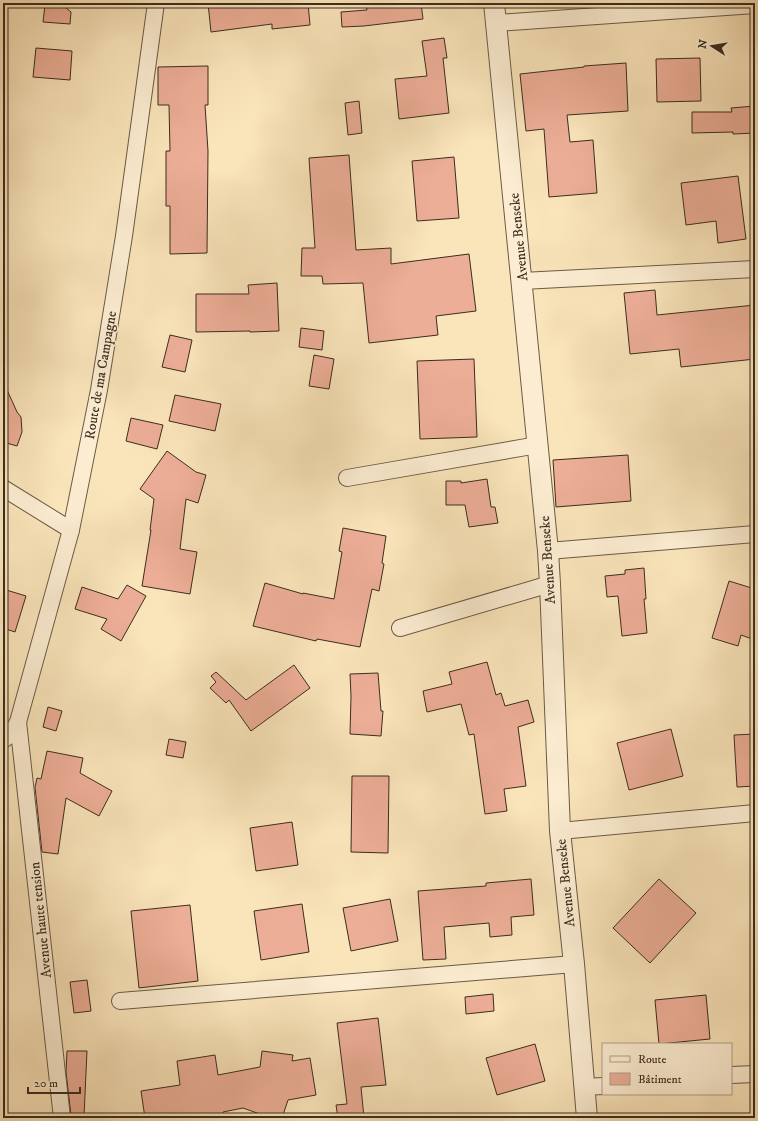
<svg xmlns="http://www.w3.org/2000/svg" width="758" height="1121" viewBox="0 0 758 1121" font-family="'IM FELL DW Pica',serif">
  <style>
    .building { fill: #edae97; stroke: #3b2d1f }
    .lines { fill: none; stroke-linecap: round; stroke-linejoin: round }
    .minor-casing { stroke: #6b5b46; stroke-width: 18 }
    .tertiary-casing { stroke: #6b5b46; stroke-width: 22 }
    .minor { stroke: #fcedd2; stroke-width: 16 }
    .tertiary { stroke: #fcedd2; stroke-width: 20 }
    .labels { text-anchor: middle; stroke-width: 3; stroke-linejoin: round; paint-order: stroke }
    .street-label { font-size: 14px; fill: #3b2d1f; stroke: #fcedd2 }
  </style>
  <rect width="100%" height="100%" fill="#fae4ba"/>
  <filter id="stains"><feTurbulence type="fractalNoise" baseFrequency=".005" numOctaves="4"/><feColorMatrix values="0 0 0 0 .2 0 0 0 0 .09 0 0 0 0 .02 0 0 0 .5 -.17"/></filter>
  <radialGradient id="worn" r=".72"><stop offset=".6" stop-color="#630" stop-opacity="0"/><stop offset="1" stop-color="#630" stop-opacity=".3"/></radialGradient>
  <g class="building">
    <polygon points="208,3 308,3 310,25 272,29 272,24 211,32"/>
    <polygon points="366,3 421,3 423,19 364,26 342,27 341,12 367,10"/>
    <polygon points="45,5 65,7 71,12 70,24 43,22"/>
    <polygon points="444,38 447,58 443,58 449,113 399,119 395,79 427,76 422,41"/>
    <polygon points="36,48 72,51 70,80 33,77"/>
    <polygon points="700,58 701,101 657,102 656,59"/>
    <polygon points="626,63 628,111 567,115 570,142 593,140 597,193 549,197 544,129 526,131 520,74 584,67 584,66"/>
    <polygon points="208,66 208,105 205,105 208,151 207,253 170,254 170,206 166,206 166,151 170,151 169,105 158,105 158,67"/>
    <polygon points="359,101 362,133 348,135 345,103"/>
    <polygon points="755,106 755,133 733,134 733,132 692,133 692,112 732,112 731,108"/>
    <polygon points="349,155 356,250 391,248 391,264 469,254 476,311 436,316 438,335 369,343 363,283 323,284 322,276 301,276 302,248 315,248 309,158"/>
    <polygon points="454,157 459,218 417,221 412,161"/>
    <polygon points="738,176 746,239 718,243 716,221 686,225 681,183"/>
    <polygon points="277,283 279,331 250,332 250,331 196,332 196,294 249,294 248,285"/>
    <polygon points="655,290 657,315 755,305 755,359 681,367 679,349 630,354 624,293"/>
    <polygon points="301,328 324,331 322,350 299,347"/>
    <polygon points="170,335 192,340 185,372 162,367"/>
    <polygon points="314,355 334,359 329,389 309,386"/>
    <polygon points="474,359 477,437 420,439 417,361"/>
    <polygon points="3,381 17,412 21,417 22,432 17,446 3,442"/>
    <polygon points="175,395 221,404 215,431 169,421"/>
    <polygon points="131,418 163,425 157,449 126,441"/>
    <polygon points="167,451 196,472 206,475 198,503 186,499 180,549 197,552 190,594 142,586 151,530 150,530 154,499 140,489"/>
    <polygon points="628,455 631,501 556,507 553,460"/>
    <polygon points="487,479 491,507 495,507 498,523 469,527 465,505 446,505 446,481 461,481 461,483"/>
    <polygon points="343,528 386,536 382,563 384,564 379,591 372,589 360,647 317,639 316,641 253,626 265,583 303,594 303,593 334,599 342,552 339,551"/>
    <polygon points="644,568 646,599 644,599 647,633 622,636 618,596 607,597 605,576 625,574 625,570"/>
    <polygon points="729,581 755,589 755,640 741,635 738,646 712,638"/>
    <polygon points="127,585 146,596 121,641 101,629 107,619 75,609 82,587 118,599"/>
    <polygon points="3,589 26,596 15,632 3,628"/>
    <polygon points="487,662 496,695 501,693 505,706 528,700 534,722 518,727 526,786 504,789 507,811 485,814 474,734 469,735 461,704 427,712 423,691 452,684 449,672"/>
    <polygon points="294,665 310,688 251,731 229,700 226,703 210,688 216,682 211,676 216,672 246,700"/>
    <polygon points="378,673 381,711 383,711 381,736 350,734 351,696 350,674"/>
    <polygon points="48,707 62,711 56,731 43,727"/>
    <polygon points="671,729 683,776 629,790 617,743"/>
    <polygon points="755,734 755,786 737,787 734,735"/>
    <polygon points="169,739 186,742 183,758 166,755"/>
    <polygon points="47,751 83,758 80,773 112,791 99,816 66,798 58,854 42,852 35,787 37,778 41,779"/>
    <polygon points="352,776 389,776 388,853 351,852"/>
    <polygon points="292,822 298,865 256,871 250,828"/>
    <polygon points="531,879 534,915 511,917 512,935 490,937 489,923 444,927 446,959 423,960 418,891 486,886 486,883"/>
    <polygon points="659,879 696,913 650,963 613,928"/>
    <polygon points="390,899 398,941 351,951 343,908"/>
    <polygon points="302,904 309,952 261,960 254,911"/>
    <polygon points="190,905 198,981 139,988 131,911"/>
    <polygon points="87,980 91,1011 74,1013 70,982"/>
    <polygon points="493,994 494,1011 466,1014 465,997"/>
    <polygon points="706,995 710,1039 659,1044 655,1000"/>
    <polygon points="378,1018 386,1085 361,1087 364,1118 338,1118 336,1105 347,1104 337,1023"/>
    <polygon points="535,1044 545,1081 497,1095 486,1058"/>
    <polygon points="67,1051 87,1051 84,1116 71,1115 66,1072"/>
    <polygon points="262,1051 293,1055 292,1061 310,1058 316,1095 288,1100 282,1118 271,1118 243,1108 223,1112 224,1118 145,1118 141,1091 180,1085 177,1061 215,1055 218,1075 260,1067"/>
  </g>
  <g class="lines">
    <defs>
      <g id="minor">
        <polyline points="496,23 755,5"/>
        <polyline points="522,281 755,269"/>
        <polyline points="347,478 538,445"/>
        <polyline points="3,488 71,530"/>
        <polyline points="548,551 755,534"/>
        <polyline points="400,628 550,584"/>
        <polyline points="18,722 62,1118"/>
        <path d="M 3,740 C 11,736 14,729 18,722 L 71,530 L 99,390 L 124,236 L 156,3"/>
        <polyline points="560,831 755,813"/>
        <polyline points="120,1001 574,964"/>
        <polyline points="731,1075 755,1074"/>
        <polyline points="584,1087 603,1086"/>
      </g>
      <polyline id="tertiary" points="494,3 548,551 550,584 560,831 574,964 587,1118"/>
    </defs>
    <use href="#minor" class="minor-casing"/>
    <use href="#tertiary" class="tertiary-casing"/>
    <use href="#minor" class="minor"/>
    <use href="#tertiary" class="tertiary"/>
  </g>
  <g class="labels">
    <g class="street-label">
      <text transform="translate(518 237) rotate(-96)" y="5">Avenue Benseke</text>
      <text transform="translate(100 375) rotate(-80)" y="5">Route de ma Campagne</text>
      <text transform="translate(547 560) rotate(-94)" y="5">Avenue Benseke</text>
      <text transform="translate(565 883) rotate(-96)" y="5">Avenue Benseke</text>
      <text transform="translate(40 920) rotate(-96)" y="5">Avenue haute tension</text>
    </g>
  </g>
  <rect width="758" height="1121" fill="none" stroke="#fae4ba" stroke-width="16"/>
  <rect x="4" y="4" width="750" height="1113" fill="none" stroke="#3b2d1f" stroke-width="2"/>
  <rect x="8" y="8" width="742" height="1105" fill="none" stroke="#3b2d1f"/>
  <rect x="602" y="1043" width="130" height="52" fill="#fcedd2" stroke="#afa08a"/>
  <rect x="610" y="1056" width="20" height="6" fill="#fcedd2" stroke="#afa08a"/>
  <text x="638" y="1063" font-size="12" fill="#3b2d1f">Route</text>
  <rect x="610" y="1073" width="20" height="12" fill="#edae97" stroke="#afa08a"/>
  <text x="638" y="1083" font-size="12" fill="#3b2d1f">Bâtiment</text>
  <g transform="translate(712 46) rotate(282)" stroke="#fcedd2" stroke-width="3" paint-order="stroke">
  <path d="M0-3L7 15L0 10L-7 15Z" fill="#3b2d1f"/>
  <text y="-6" font-size="11" font-weight="bold" text-anchor="middle" fill="#3b2d1f">N</text>
  </g>
  <path d="M28 1087v6h52v-6" fill="none" stroke="#3b2d1f" stroke-width="2"/>
  <text x="34" y="1087" font-size="12" fill="#3b2d1f" stroke="#fcedd2" stroke-width="3" paint-order="stroke">20 m</text>
  <rect width="100%" height="100%" filter="url(#stains)"/>
  <rect width="100%" height="100%" fill="url(#worn)"/>
</svg>
